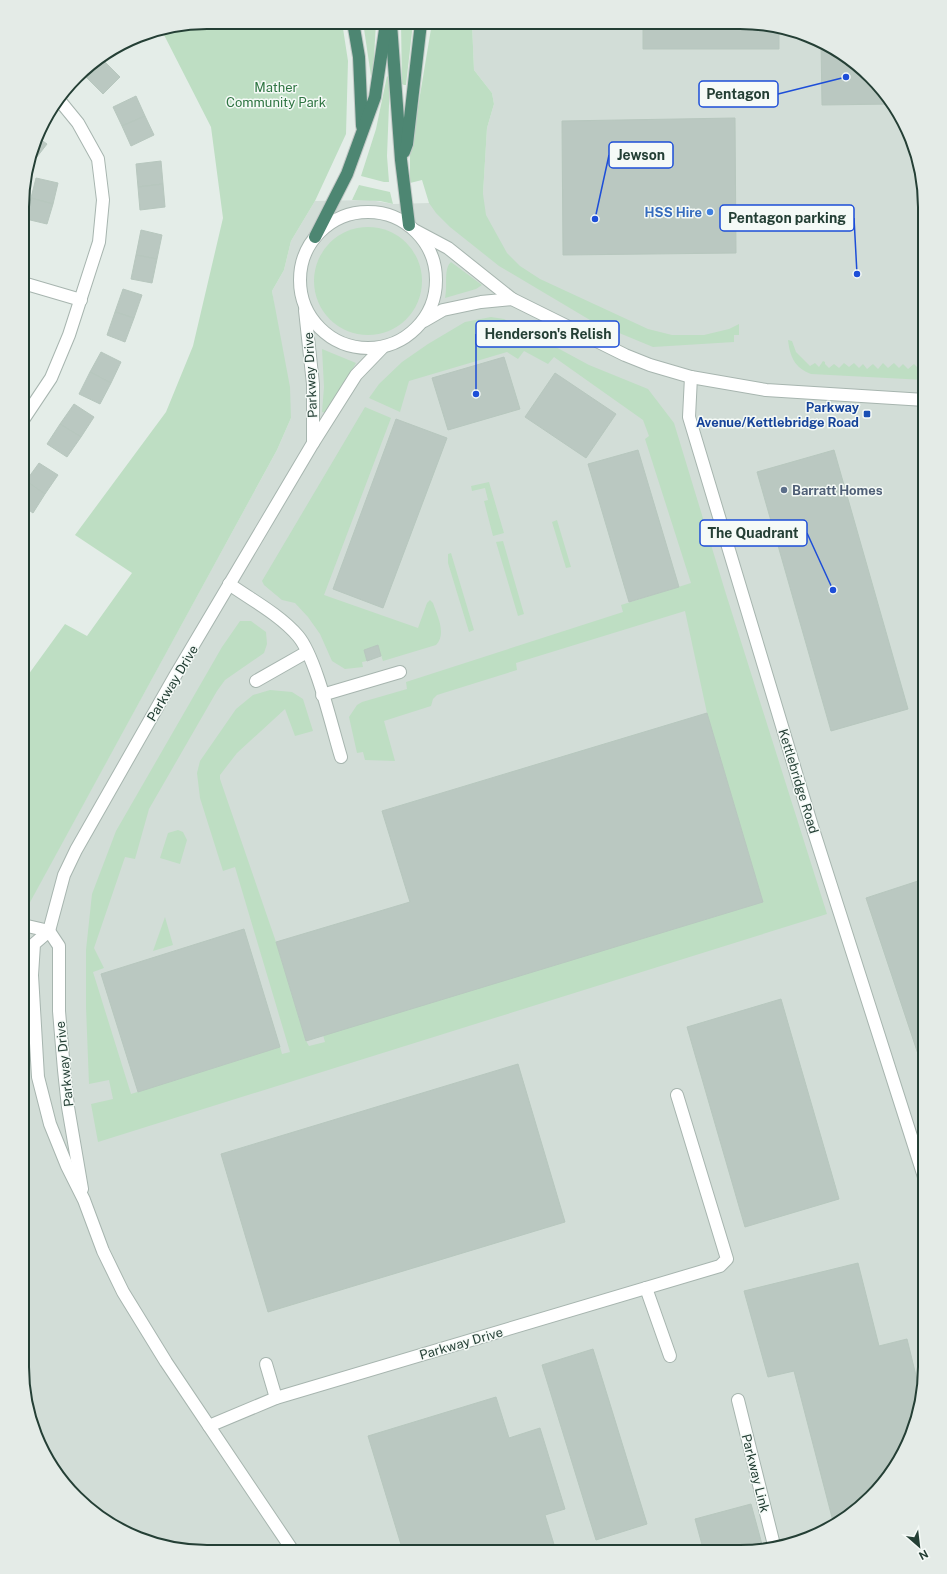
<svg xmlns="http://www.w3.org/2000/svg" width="947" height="1574" viewBox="0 0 947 1574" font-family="'Public Sans',sans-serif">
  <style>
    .built { fill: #d2ddd7 }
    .green { fill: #bedec3 }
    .building { fill: #bac8c1; stroke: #b7c7be }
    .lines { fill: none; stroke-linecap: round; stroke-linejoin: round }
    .minor-casing { stroke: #a7b5af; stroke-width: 14 }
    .trunk-casing { stroke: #c2c9c6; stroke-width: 14 }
    .minor { stroke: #fff; stroke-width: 12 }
    .trunk { stroke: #4d8672; stroke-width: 12 }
    .shop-dot { fill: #3f7fe0; stroke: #f5faf7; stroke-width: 1.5 }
    .transit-dot { fill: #1a4fb4; stroke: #f5faf7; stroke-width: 1.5 }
    .service-dot { fill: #5c6f8a; stroke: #f5faf7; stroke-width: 1.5 }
    .labels { text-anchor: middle; stroke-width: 3; stroke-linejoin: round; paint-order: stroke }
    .park-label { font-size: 13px; fill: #2f7542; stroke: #f5faf7 }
    .shop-label { font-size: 13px; font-weight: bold; fill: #366cbe; stroke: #f5faf7; text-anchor: end }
    .street-label { font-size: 13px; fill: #243f35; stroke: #f5faf7 }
    .transit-label { font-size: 13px; font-weight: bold; fill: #164399; stroke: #f5faf7; text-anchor: end }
    .service-label { font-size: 13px; font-weight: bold; fill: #4e5e75; stroke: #f5faf7; text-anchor: start }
    .rim { fill: none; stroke: #243f35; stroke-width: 2 }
    .leader { fill: none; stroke: #1d4ed8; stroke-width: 1.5 }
    .callout-dot { fill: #1d4ed8; stroke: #f5faf7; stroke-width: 1.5 }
    .callout { fill: #f5faf7; stroke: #1d4ed8; stroke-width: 1.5 }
    .callout-label { font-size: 14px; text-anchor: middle; font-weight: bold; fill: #243f35 }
  </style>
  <rect width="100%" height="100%" fill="#e4ede8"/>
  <polygon class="built" points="472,23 765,24 811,36 853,60 887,94 911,136 925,207 925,1380 915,1427 887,1480 853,1514 811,1538 740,1552 183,1550 136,1538 94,1514 60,1480 36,1438 22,1367 23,906 28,905 277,450 291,418 272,291 284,270 291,241 315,201 370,200 393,204 429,203 483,194 487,128 494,104 492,93 474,70"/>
  <g class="green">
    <polygon points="207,22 342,22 348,61 346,134 315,201 291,241 284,270 272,291 290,387 291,418 277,450 28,906 23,904 23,682 65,624 87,636 132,573 75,535 166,412 193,346 223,218 211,127 162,31"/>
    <polygon points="363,22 376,22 373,76 371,76"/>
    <polygon points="401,23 413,23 406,85 404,85 402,84"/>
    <polygon points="432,23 472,23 474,70 492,93 494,104 487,128 483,194 486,215 507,253 520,266 540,279 648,329 672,335 704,335 729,329 739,324 739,335 734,335 734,342 653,347 595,323 499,266 450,227 436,213 429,203 422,180 410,183 410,155"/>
    <polygon points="387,76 390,79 387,156 389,182 384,182 361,176 376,129"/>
    <polygon points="359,185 390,192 393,204 380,201 352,200"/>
    <circle cx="368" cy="281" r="54"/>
    <path d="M 451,262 L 482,285 L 476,289 L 445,298 C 448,287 443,269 451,262 Z"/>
    <polygon points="491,317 504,319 589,365 648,389 674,423 726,594 827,914 98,1142 91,1104 113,1099 109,1080 89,1084 86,1007 86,950 92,894 116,831 222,647 240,621 251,621 266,632 267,644 264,653 225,680 217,691 149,809 135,859 125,857 94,948 104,968 93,972 131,1094 280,1047 282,1054 290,1052 235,867 223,871 200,798 197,773 200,761 236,709 253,695 270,690 292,692 303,699 313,731 295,736 285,709 237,753 220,775 220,779 276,942 306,1041 309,1046 325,1042 323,1035 763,902 707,713 685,611 516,663 517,670 437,695 433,699 431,706 384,721 395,761 365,760 363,752 357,753 349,717 357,705 362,702 407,689 406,682 623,612 621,605 691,583 645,439 649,436 643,420 554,357 548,364 524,351 518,359 507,352 409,381 400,412 369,398 379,384 402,362 428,344 465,322"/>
    <path d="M 788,340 L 792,341 L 796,352 L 810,366 L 815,363 L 819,367 L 823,361 L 825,362 L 825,364 L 829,368 L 834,364 L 839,368 L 844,363 L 849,367 L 854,363 L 859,368 L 863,364 L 867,369 L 873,364 L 878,369 L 883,363 L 888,368 L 894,363 L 899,368 L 903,364 L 908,369 L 914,364 L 920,370 L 924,366 L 925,367 L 925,380 L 811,374 C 795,368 790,357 788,340 Z"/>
    <polygon points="322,349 356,363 326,413 322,412 324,387"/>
    <path d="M 365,407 L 391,418 L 324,595 L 418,628 L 427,603 L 430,600 L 433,603 C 437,615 447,634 436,645 L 383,661 L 378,646 L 364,650 L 367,661 L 362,662 L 363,667 L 345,669 L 332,661 L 320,634 L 308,617 L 295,603 L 282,600 L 264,585 L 262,581 Z"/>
    <polygon points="489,482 504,533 493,536 484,501 488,500 485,488 472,491 471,486"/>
    <polygon points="557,520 571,567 566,568 552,522"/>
    <polygon points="503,541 524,614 518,616 496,542"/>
    <polygon points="451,553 474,630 469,632 448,563 448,554"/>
    <polygon points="178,830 183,832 187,840 180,864 160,858 168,833"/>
    <polygon points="165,917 173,945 153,951"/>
  </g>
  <g class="building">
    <polygon points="643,23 765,24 779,27 779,49 643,49"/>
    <polygon points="821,42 853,60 887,94 892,104 822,105"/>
    <polygon points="101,58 104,61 87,78 81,73 85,68"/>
    <polygon points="104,61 120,77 103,94 87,78"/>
    <polygon points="136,96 145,116 122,126 113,107"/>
    <polygon points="145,116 154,135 131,146 122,126"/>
    <polygon points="735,118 736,253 563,255 562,121"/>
    <polygon points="37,137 47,144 33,162 31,160"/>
    <polygon points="161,161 163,184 138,187 136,164"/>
    <polygon points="36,178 58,183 53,204 31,198"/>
    <polygon points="163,184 165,207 140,210 138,187"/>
    <polygon points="31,198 53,204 47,224 26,219"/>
    <polygon points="141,230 162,235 157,259 136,255"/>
    <polygon points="136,255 157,259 152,283 131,279"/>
    <polygon points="123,289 142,295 134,318 115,312"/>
    <polygon points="115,312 134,318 125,342 107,335"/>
    <polygon points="101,352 121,362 111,383 90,372"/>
    <polygon points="504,357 520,409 448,430 432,378"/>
    <polygon points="90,372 111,383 100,404 79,394"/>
    <polygon points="555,373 616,414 586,458 525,417"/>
    <polygon points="74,404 94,417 81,437 60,424"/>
    <polygon points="396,419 447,438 383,608 333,589"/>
    <polygon points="60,424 81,437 67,457 47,444"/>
    <polygon points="638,450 679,587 629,602 588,464"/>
    <polygon points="834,450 908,709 831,731 757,472"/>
    <polygon points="39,463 58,475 45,494 26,481"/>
    <polygon points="26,481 45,494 33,513 23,506 23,486"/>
    <polygon points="378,645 381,656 367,661 364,650"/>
    <polygon points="707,713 763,902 306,1041 276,942 410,902 382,811"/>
    <polygon points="921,880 925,890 925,1075 866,898"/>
    <polygon points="244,929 280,1047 138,1092 101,974"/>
    <polygon points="781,999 839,1199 745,1227 687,1027"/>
    <polygon points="518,1064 565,1222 268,1312 221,1154"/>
    <polygon points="858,1263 879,1346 907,1339 921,1396 915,1427 887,1480 853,1514 834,1525 794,1371 768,1377 744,1291"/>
    <polygon points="593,1349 647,1524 596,1540 542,1365"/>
    <polygon points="496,1397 509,1438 540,1428 565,1509 545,1515 556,1551 403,1551 368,1436"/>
    <polygon points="751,1504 763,1548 740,1552 704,1552 695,1519"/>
  </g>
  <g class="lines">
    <defs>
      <g id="minor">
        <circle cx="368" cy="280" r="68"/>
        <polyline points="416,231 448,248 512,299 625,355 650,365 691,377 766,390 925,400"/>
        <polyline points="23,283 81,300"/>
        <polyline points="305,310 313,384 313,443"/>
        <polyline points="424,321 443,310 481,302 512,299"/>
        <polyline points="691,377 689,417 812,826 925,1180"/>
        <polyline points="23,420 51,378 69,335 99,242 103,200 98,159 78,123 60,101"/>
        <path d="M 229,584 C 252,600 280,615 298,636 C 316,657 332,728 341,757"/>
        <polyline points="256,681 307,652"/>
        <polyline points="322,695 400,672"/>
        <polyline points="23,925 49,931"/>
        <polyline points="49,931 59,946 59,1011 64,1070 68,1107 82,1189"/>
        <polyline points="646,1288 670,1356"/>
        <polyline points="266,1364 276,1398"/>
        <polyline points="738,1400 774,1545"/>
        <polyline points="209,1426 276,1398 720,1266 727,1259 677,1095"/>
        <polyline points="293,1551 166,1362 123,1292 103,1251 84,1200 67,1166 50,1124 38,1077 32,975 34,944 49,931 64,875 76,850 175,676 313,443 356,375 383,347"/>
      </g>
      <g id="trunk">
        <polyline points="353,22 359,57 362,126"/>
        <polyline points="391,24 401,160 409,225"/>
        <polyline points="404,152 407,144 421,23"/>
        <polyline points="315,237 347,174 375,97 386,23"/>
      </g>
    </defs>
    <use href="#minor" class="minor-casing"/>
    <use href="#trunk" class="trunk-casing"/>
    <use href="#minor" class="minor"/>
    <use href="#trunk" class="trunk"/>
  </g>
  <circle class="shop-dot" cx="710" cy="212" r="4"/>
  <rect class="transit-dot" x="863" y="410" width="8" height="8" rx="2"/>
  <circle class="service-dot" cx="784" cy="490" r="4"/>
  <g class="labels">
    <g class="park-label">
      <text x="276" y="92">Mather<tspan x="276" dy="15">Community Park</tspan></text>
    </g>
    <g class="shop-label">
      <text x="702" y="217">HSS Hire</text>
    </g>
    <g class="street-label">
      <text transform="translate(310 375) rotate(-93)" y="5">Parkway Drive</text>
      <text transform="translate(172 683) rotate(-59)" y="5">Parkway Drive</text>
      <text transform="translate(799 781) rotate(73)" y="5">Kettlebridge Road</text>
      <text transform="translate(64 1064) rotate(-96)" y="5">Parkway Drive</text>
      <text transform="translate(461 1343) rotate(-16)" y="5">Parkway Drive</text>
      <text transform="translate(756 1473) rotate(76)" y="5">Parkway Link</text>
    </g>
    <g class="transit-label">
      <text x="859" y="412">Parkway<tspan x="859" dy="15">Avenue/Kettlebridge Road</tspan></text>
    </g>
    <g class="service-label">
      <text x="792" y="495">Barratt Homes</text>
    </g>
  </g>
  <path d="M0 0H947V1574H0ZM207 29H740A178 178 0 0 1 918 207V1367A178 178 0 0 1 740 1545H207A178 178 0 0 1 29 1367V207A178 178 0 0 1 207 29Z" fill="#e4ebe7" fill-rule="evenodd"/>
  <path class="rim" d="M207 29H740A178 178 0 0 1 918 207V1367A178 178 0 0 1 740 1545H207A178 178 0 0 1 29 1367V207A178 178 0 0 1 207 29Z"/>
  <path class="leader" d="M846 77L778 94M595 219L609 155M857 274L854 218M476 394L476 334M833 590L807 533"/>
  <g class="callout-dot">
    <circle cx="846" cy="77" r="4"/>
    <circle cx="595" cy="219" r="4"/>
    <circle cx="857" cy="274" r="4"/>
    <circle cx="476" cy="394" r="4"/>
    <circle cx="833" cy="590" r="4"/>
  </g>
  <g class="callout">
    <rect x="699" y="81" width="79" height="26" rx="4"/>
    <rect x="609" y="142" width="64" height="26" rx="4"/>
    <rect x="720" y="205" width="134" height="26" rx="4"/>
    <rect x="476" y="321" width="143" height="26" rx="4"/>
    <rect x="700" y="520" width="107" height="26" rx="4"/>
  </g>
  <g class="callout-label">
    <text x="738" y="99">Pentagon</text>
    <text x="641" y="160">Jewson</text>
    <text x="787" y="223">Pentagon parking</text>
    <text x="548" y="339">Henderson's Relish</text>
    <text x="753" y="538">The Quadrant</text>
  </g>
  <g transform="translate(919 1546) rotate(152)" stroke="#f5faf7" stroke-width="3" paint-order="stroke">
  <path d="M0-3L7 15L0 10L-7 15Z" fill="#243f35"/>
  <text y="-6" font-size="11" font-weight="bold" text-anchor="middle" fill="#243f35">N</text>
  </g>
</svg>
